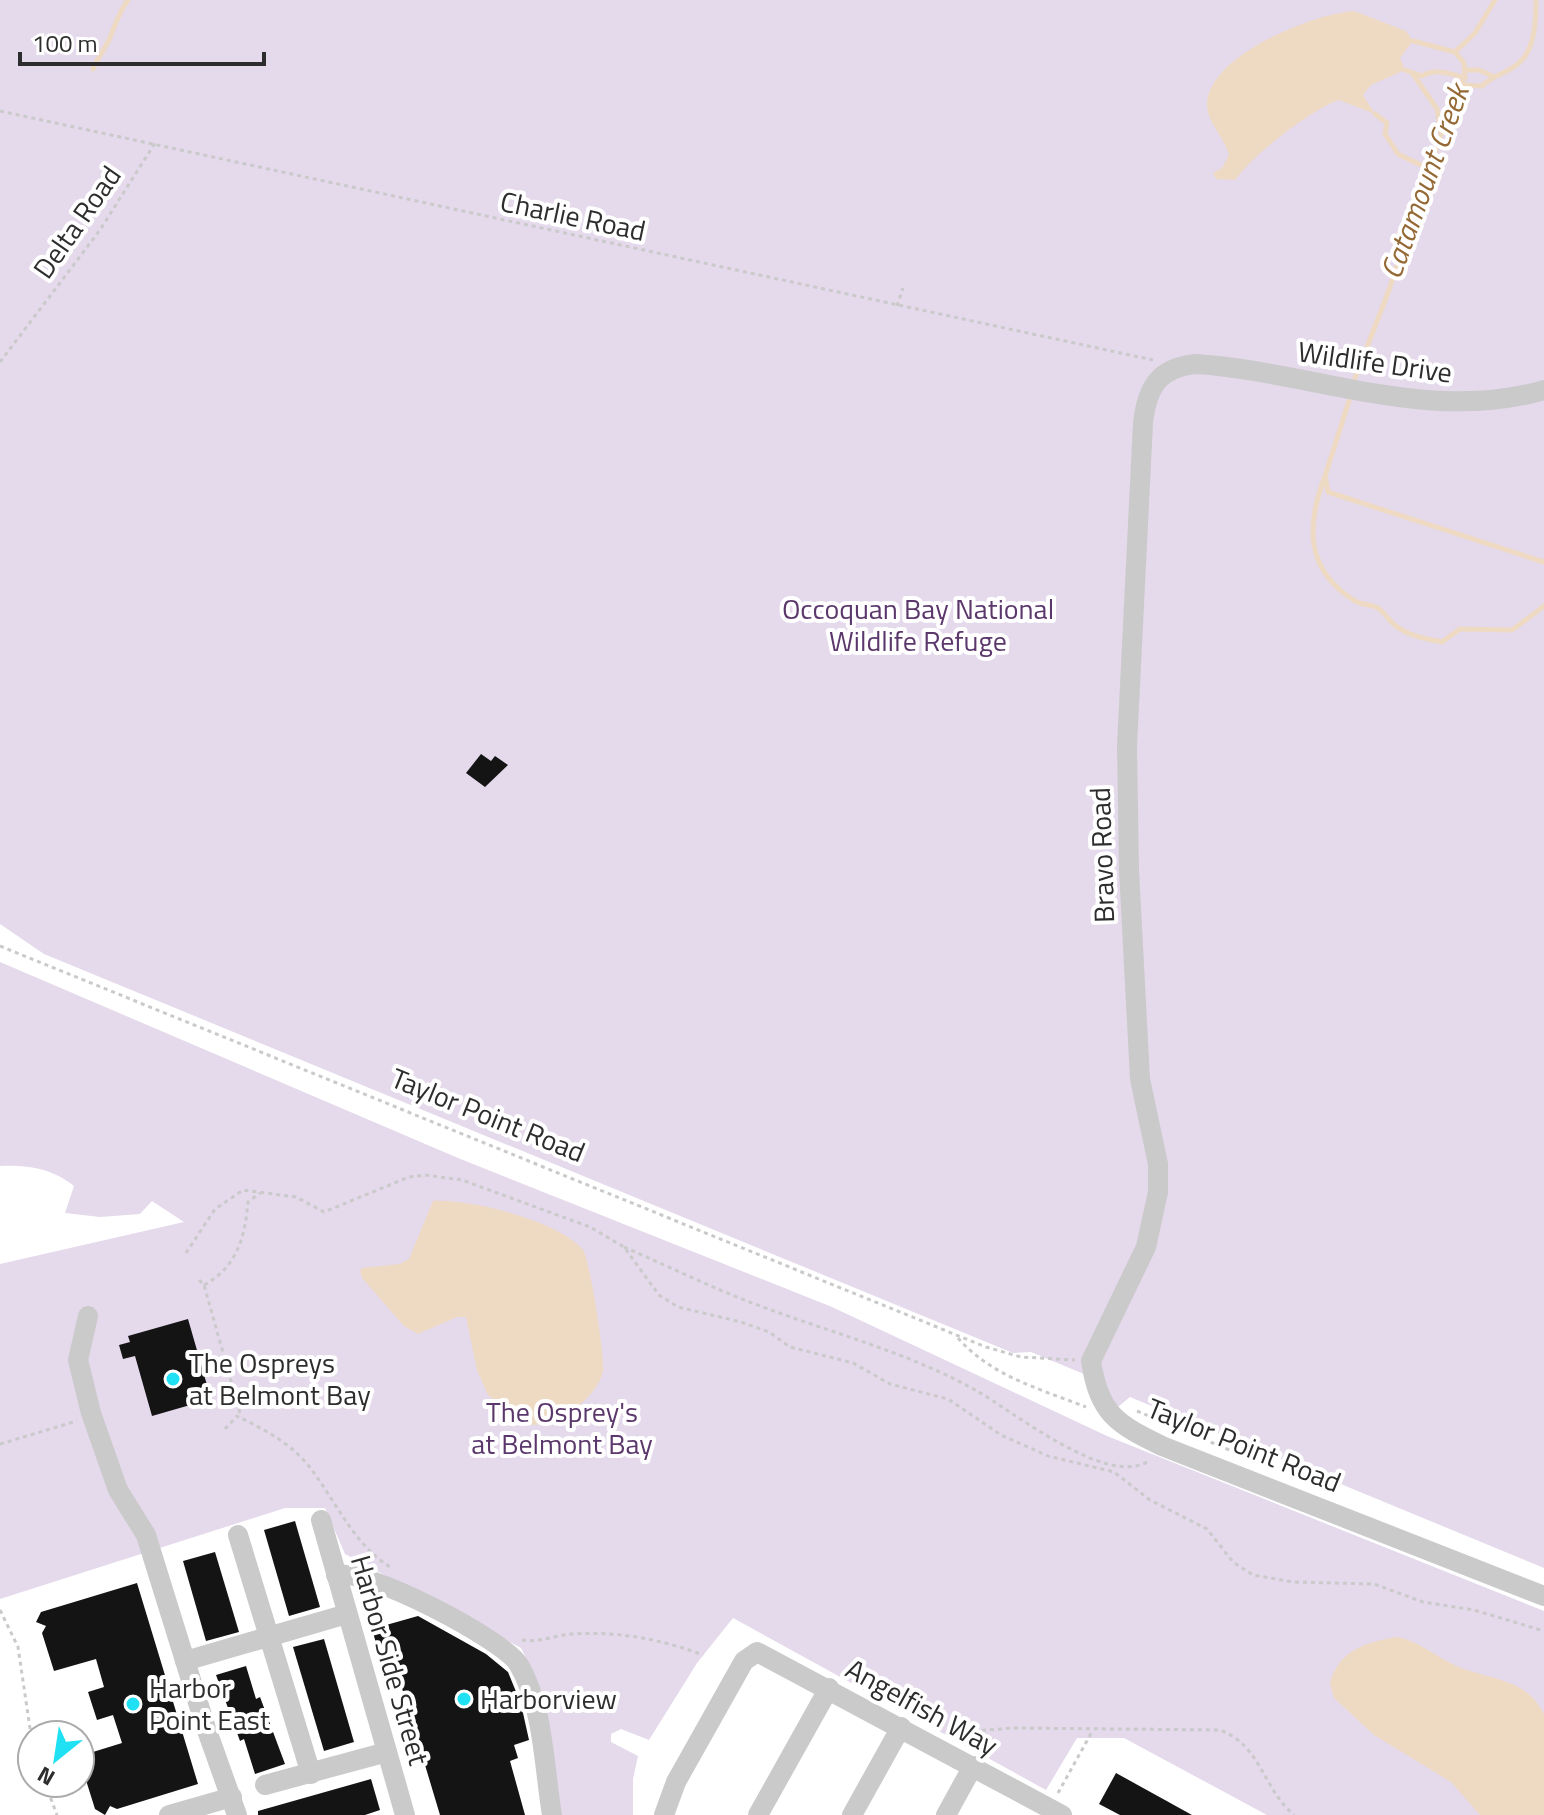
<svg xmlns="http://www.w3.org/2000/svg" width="1544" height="1815" viewBox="0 0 1544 1815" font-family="'Titillium Web',sans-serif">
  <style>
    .green { fill: #e5d9ec }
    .water { fill: #eedac3 }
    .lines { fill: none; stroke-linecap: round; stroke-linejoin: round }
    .stream { stroke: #eedac3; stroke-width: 5 }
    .building { fill: #141414 }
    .path { stroke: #cacaca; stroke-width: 3; stroke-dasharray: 4 4; stroke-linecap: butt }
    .minor { stroke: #cacaca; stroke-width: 20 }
    .poi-dot { fill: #1fe1f3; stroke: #fff; stroke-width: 3 }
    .labels { text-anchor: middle; stroke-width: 8; stroke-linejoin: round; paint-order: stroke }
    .street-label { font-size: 28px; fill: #2d2d2d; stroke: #fff }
    .park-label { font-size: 28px; fill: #5b376c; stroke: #fff }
    .poi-label { font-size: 28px; fill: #2d2d2d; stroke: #fff; text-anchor: start }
    .water-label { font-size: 30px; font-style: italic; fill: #956935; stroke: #fff }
  </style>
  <rect width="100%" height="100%" fill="#fff"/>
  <g class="green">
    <polygon points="0,0 1544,0 1544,1568 1130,1397 1113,1411 1103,1382 1031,1352 1013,1353 44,954 0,924"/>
    <path d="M 0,962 L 458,1158 L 832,1307 L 1107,1436 L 1544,1611 L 1544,1815 L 1267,1815 L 1124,1738 L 1077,1738 L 1046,1790 L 733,1618 L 697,1663 L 649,1740 L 621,1729 L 611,1734 L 611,1742 L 638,1756 L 633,1779 L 633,1815 L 556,1815 L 533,1672 L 521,1648 L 345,1554 L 325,1508 L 285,1508 L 0,1599 L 0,1264 L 184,1222 L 152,1201 L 140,1214 L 100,1217 L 65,1213 L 74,1186 C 51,1168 28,1165 0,1166 Z"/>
  </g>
  <g class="water">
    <path d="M 1354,11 L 1406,31 L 1413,41 L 1400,58 L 1405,70 L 1371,85 L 1363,95 L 1375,114 L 1339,100 C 1310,110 1253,155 1235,180 L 1216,179 L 1213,173 L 1222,168 L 1229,155 C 1224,137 1207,122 1207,105 C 1207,56 1312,14 1354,11 Z"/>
    <path d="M 433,1201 C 470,1199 558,1220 583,1250 C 590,1260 605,1358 603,1371 C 597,1401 550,1431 521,1424 L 488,1395 L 477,1370 L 466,1317 L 457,1317 L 418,1334 L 404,1326 L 363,1279 L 360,1272 L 362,1268 L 400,1264 L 409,1259 Z"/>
    <path d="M 1397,1637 C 1421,1642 1437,1658 1459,1667 C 1491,1680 1526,1678 1544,1714 L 1544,1815 L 1480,1815 L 1451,1782 L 1374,1735 L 1334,1698 L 1330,1683 C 1339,1650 1366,1642 1397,1637 Z"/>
  </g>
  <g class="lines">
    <g class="stream">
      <polyline points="1413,41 1455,52"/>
      <path d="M 93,69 C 98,56 107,47 111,35 C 117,21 119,12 128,0"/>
      <path d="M 1405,70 L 1422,76 C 1437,68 1448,73 1465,78"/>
      <polyline points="1467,70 1479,70 1492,76"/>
      <polyline points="1413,74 1437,109 1441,133"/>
      <path d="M 1461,85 L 1482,86 C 1492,76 1504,74 1515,66 C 1535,53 1536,22 1536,0"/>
      <polyline points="1375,114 1387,123 1385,134 1398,154 1429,169"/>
      <polyline points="1355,378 1389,290 1454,96 1465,78 1464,63 1455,52 1475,33 1495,0"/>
      <polyline points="1349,401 1325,476 1328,492 1544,562"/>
      <path d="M 1325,476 C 1306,526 1305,570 1355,601 C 1362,605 1371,604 1378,608 C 1385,613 1389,621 1396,626 C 1409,636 1426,639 1442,642 L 1460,629 L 1512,630 L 1544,606"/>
    </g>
  </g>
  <g class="building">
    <polygon points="481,754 491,761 495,756 508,765 485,787 466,773"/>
    <polygon points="188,1319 211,1399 152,1416 135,1356 123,1359 119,1345 130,1342 128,1336"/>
    <polygon points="295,1521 320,1607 289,1616 264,1530"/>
    <polygon points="215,1552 239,1632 206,1641 183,1561"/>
    <polygon points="137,1583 198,1784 117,1809 110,1806 105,1815 95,1809 80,1761 80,1756 122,1743 113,1715 97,1720 88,1692 104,1687 96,1659 54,1671 42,1633 46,1626 36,1622 41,1612"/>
    <polygon points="418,1616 486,1654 508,1672 521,1704 529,1740 514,1745 518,1758 510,1761 525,1815 440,1815 395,1665 383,1668 372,1629"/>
    <polygon points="324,1639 354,1742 324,1751 293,1647"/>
    <polygon points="246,1666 256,1699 260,1697 285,1764 255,1774 244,1739 240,1741 216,1675"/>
    <polygon points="1116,1773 1192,1815 1120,1815 1099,1804"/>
    <polygon points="371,1779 380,1810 365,1815 258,1815 258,1811"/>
  </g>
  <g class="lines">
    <g class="path">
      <polyline points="0,111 1153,360"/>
      <polyline points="897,306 903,288"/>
      <polyline points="0,362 100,230 155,143"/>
      <polyline points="0,946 986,1347 1021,1357 1075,1360"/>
      <path d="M 624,1247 C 670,1267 716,1290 763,1307 C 835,1334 910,1353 977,1391 C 1014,1412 1110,1490 1150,1460"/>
      <polyline points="186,1253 215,1209 243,1190 296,1197 324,1212 409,1177 425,1175 462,1180 590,1227 624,1247 659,1295 678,1307 741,1322 769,1332 790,1347 853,1363 890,1384 948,1399 1001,1435 1048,1456 1114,1472 1150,1500 1207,1529 1233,1562 1253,1575 1293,1582 1374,1584 1423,1602 1474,1610 1544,1631"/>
      <polyline points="199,1280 204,1285 241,1417"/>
      <path d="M 204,1285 C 237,1267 245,1237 248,1202 L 260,1193"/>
      <path d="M 958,1338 C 991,1376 1040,1389 1086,1407"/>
      <polyline points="1137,1411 1267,1466"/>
      <path d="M 225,1429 L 237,1416 C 263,1429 289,1442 308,1465 C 335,1499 352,1543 390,1567"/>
      <polyline points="0,1444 77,1421"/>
      <polyline points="0,1610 18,1647 32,1742"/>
      <path d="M 522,1640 C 538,1643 556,1635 572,1634 C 617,1631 661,1639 703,1655"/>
      <path d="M 974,1731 L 1014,1728 L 1220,1730 C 1261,1745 1263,1789 1294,1815"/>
      <polyline points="45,1783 57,1815"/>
      <polyline points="1058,1793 1093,1730"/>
    </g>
    <g class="minor">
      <path d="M 1544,390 C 1428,424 1312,372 1197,364 C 1159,367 1147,387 1143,423 L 1127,746 L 1129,870 L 1140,1079 L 1158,1164 L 1158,1192 L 1146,1247 L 1091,1361 C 1099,1414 1117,1424 1162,1446 L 1544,1596"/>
      <polyline points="88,1316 78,1360 91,1413 118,1490 146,1535 205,1725 237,1815"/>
      <polyline points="321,1520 405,1815"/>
      <polyline points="238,1535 311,1774"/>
      <path d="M 336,1575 C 365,1567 505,1640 519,1665 C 544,1708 544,1768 552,1815"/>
      <polyline points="185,1661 347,1614"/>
      <polyline points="265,1785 387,1752"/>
      <polyline points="169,1815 232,1797"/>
      <polyline points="664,1815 676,1782 744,1661 757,1652 1062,1815"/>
      <polyline points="758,1815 829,1688"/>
      <polyline points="852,1815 901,1727"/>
      <polyline points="946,1815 973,1766"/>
    </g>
  </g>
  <g class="poi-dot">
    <circle cx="173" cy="1379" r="8"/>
    <circle cx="464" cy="1699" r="8"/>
    <circle cx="133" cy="1704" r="8"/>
  </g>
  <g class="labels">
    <g class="street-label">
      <text transform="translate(573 216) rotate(12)" y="10">Charlie Road</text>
      <text transform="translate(77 222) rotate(-55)" y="10">Delta Road</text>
      <text transform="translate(1375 362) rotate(8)" y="10">Wildlife Drive</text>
      <text transform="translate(1102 855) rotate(-92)" y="10">Bravo Road</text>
      <text transform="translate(488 1115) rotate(22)" y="10">Taylor Point Road</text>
      <text transform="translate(1244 1445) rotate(22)" y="10">Taylor Point Road</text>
      <text transform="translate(390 1660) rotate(74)" y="10">Harbor Side Street</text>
      <text transform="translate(922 1707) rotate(29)" y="10">Angelfish Way</text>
    </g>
    <g class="park-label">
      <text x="918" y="619">Occoquan Bay National<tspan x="918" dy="32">Wildlife Refuge</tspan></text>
      <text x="562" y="1422">The Osprey's<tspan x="562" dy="32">at Belmont Bay</tspan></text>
    </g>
    <g class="poi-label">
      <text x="189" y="1373">The Ospreys<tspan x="189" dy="32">at Belmont Bay</tspan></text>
      <text x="149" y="1698">Harbor<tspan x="149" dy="32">Point East</tspan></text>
      <text x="480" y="1709">Harborview</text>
    </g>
    <g class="water-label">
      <text transform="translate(1425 182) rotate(-70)" y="10">Catamount Creek</text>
    </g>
  </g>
  <g transform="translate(56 1759) rotate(210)"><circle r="38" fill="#ffffff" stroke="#ababab" stroke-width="2"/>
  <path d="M0-6L14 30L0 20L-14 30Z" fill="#1fe1f3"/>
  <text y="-12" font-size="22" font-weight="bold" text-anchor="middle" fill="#2d2d2d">N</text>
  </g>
  <path d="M20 52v12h244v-12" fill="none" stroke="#2d2d2d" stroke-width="4"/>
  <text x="32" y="52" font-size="24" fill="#2d2d2d" stroke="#ffffff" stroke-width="6" paint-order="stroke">100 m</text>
</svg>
